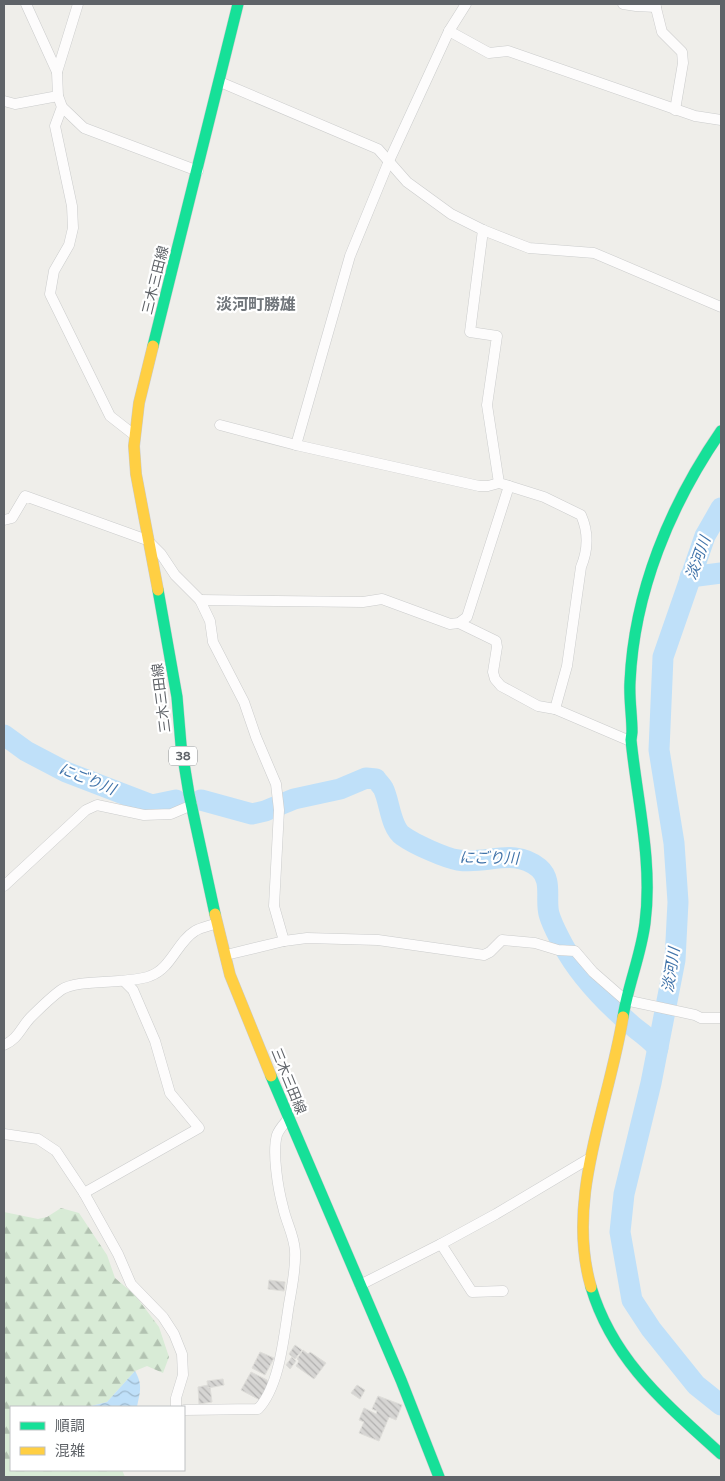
<svg xmlns="http://www.w3.org/2000/svg" width="725" height="1481" viewBox="0 0 725 1481" font-family="'Varela Round','Noto Sans JP',sans-serif">
  <style>
    .forest { fill: url(#forest-firs) }
    .water { fill: url(#water-waves) }
    .lines { fill: none; stroke-linecap: round; stroke-linejoin: round }
    .river { stroke: #bfe0f9; stroke-width: 21 }
    .building { fill: url(#building-back-hatch); stroke: #deddd9 }
    .street-casing { stroke: #cbcccc; stroke-width: 11 }
    .fast-casing { stroke: #cacacb; stroke-width: 12 }
    .slow-casing { stroke: #cacacb; stroke-width: 12 }
    .street { stroke: #fdfcfc; stroke-width: 10 }
    .fast { stroke: #16e098; stroke-width: 11 }
    .slow { stroke: #ffcf43; stroke-width: 11 }
    .labels { text-anchor: middle; stroke-width: 4.5; stroke-linejoin: round; paint-order: stroke }
    .shield { fill: #fff; stroke: #8f9295; stroke-width: 1 }
    .shield-label { font-size: 12px; font-weight: bold; fill: #5f6368 }
    .street-label { font-size: 14px; fill: #5f6368; stroke: #fff }
    .water-label { font-size: 15px; font-style: italic; fill: #4174aa; stroke: #fff }
    .quarter-label { font-size: 16px; font-weight: bold; fill: #70757a; stroke: #fff }
  </style>
  <defs>
    <pattern id="forest-firs" width="22" height="20" patternUnits="userSpaceOnUse" patternTransform="scale(1.25)"><rect width="22" height="20" fill="#d8ebd6"/><path d="M5 1l3.5 6h-7zM16 11l3.5 6h-7z" fill="#b2c2b1"/></pattern>
    <pattern id="water-waves" width="16" height="10" patternUnits="userSpaceOnUse" patternTransform="scale(1.25)"><rect width="16" height="10" fill="#bfe0f9"/><path d="M0 5q4-4 8 0t8 0" fill="none" stroke="#9eb9cd"/></pattern>
    <pattern id="building-back-hatch" width="6" height="6" patternUnits="userSpaceOnUse" patternTransform="scale(1.25)"><rect width="6" height="6" fill="#d6d5d3"/><path d="M-1 5l2 2M0 0l6 6M5-1l2 2" fill="none" stroke="#b1b0af"/></pattern>
  </defs>
  <rect width="100%" height="100%" fill="#efeeea"/>
  <polygon class="forest" points="61,1208 79,1213 107,1255 115,1278 135,1295 159,1327 169,1357 163,1373 147,1366 135,1371 107,1402 87,1407 11,1407 11,1470 122,1470 125,1477 4,1477 4,1212 38,1219 47,1217"/>
  <path class="water" d="M 135,1371 C 143,1385 140,1392 137,1407 L 87,1407 L 107,1402 Z"/>
  <g class="lines">
    <g class="river">
      <polyline points="721,508 705,536 663,657 659,750 674,843 678,902 675,960 651,1083 624,1194 620,1232 632,1300 651,1329 696,1385 721,1405"/>
      <polyline points="690,577 721,573"/>
      <polyline points="4,735 26,751 66,772 152,805 176,800"/>
      <path d="M 201,800 L 252,814 L 265,811 L 294,799 L 340,789 L 366,778 L 376,779 C 378,782 381,785 383,788 C 390,801 390,827 403,836 C 414,844 445,858 458,860 C 487,865 514,847 539,868 C 553,880 545,899 549,914 C 552,925 558,935 563,945 C 580,977 608,1005 635,1028 C 643,1034 651,1040 658,1048"/>
    </g>
  </g>
  <g class="building">
    <polygon points="269,1280 285,1282 284,1291 268,1289"/>
    <polygon points="295,1345 302,1350 295,1359 289,1354"/>
    <polygon points="303,1350 308,1354 310,1352 326,1363 314,1379 296,1366 299,1361 297,1359"/>
    <polygon points="260,1352 274,1358 265,1375 252,1368"/>
    <polygon points="292,1357 296,1361 290,1369 286,1365"/>
    <polygon points="251,1372 267,1380 269,1384 260,1400 241,1390"/>
    <polygon points="223,1379 224,1385 208,1388 207,1381"/>
    <polygon points="208,1385 208,1388 210,1387 212,1402 199,1404 198,1387"/>
    <polygon points="357,1385 365,1390 360,1399 351,1393"/>
    <polygon points="378,1396 402,1405 396,1420 389,1417 379,1441 359,1433 364,1422 359,1420 364,1408 376,1414 377,1411 372,1409"/>
  </g>
  <g class="lines">
    <defs>
      <g id="street">
        <polyline points="26,4 57,72"/>
        <polyline points="78,4 57,72 58,96 62,107 84,128 198,171"/>
        <polyline points="623,4 636,6 656,7"/>
        <polyline points="655,4 662,32 682,52 683,63 675,110"/>
        <polyline points="449,31 489,53 508,51 695,116 721,120"/>
        <polyline points="220,82 378,149 407,182 451,214 483,230 529,248 594,253 721,307"/>
        <polyline points="4,101 15,104 58,96"/>
        <polyline points="62,107 55,126 72,206 73,228 69,245 54,271 50,294 110,416 133,434"/>
        <polyline points="220,425 296,445 479,486 488,486 499,483"/>
        <polyline points="296,445 350,256 389,161 449,31 466,4"/>
        <path d="M 509,486 L 544,497 L 581,515 C 589,533 588,550 581,567 L 567,666 L 555,709"/>
        <polyline points="4,520 12,518 25,496 147,540 161,554 175,575 200,600 210,621 213,642 244,702 256,737 276,784 279,810 274,906 284,941"/>
        <polyline points="200,600 363,602 382,599 450,624 459,623 467,617 509,486 499,483 487,405 497,336 470,332 483,230"/>
        <polyline points="459,623 496,641 497,647 493,672 495,679 501,686 538,706 555,709 630,741"/>
        <polyline points="4,886 86,810 97,805 144,815 171,814 192,805"/>
        <polyline points="226,955 284,941 307,938 378,940 484,955 490,952 502,940 535,943 558,950 575,951 593,972 625,1000 695,1015 701,1018 721,1018"/>
        <path d="M 4,1045 C 18,1039 20,1029 30,1018 C 39,1009 50,998 61,990 C 78,978 127,985 150,976 C 171,969 177,942 195,931 C 201,927 210,926 217,923"/>
        <polyline points="4,1134 38,1139 56,1151 84,1193 118,1254 131,1284 163,1317 174,1334 182,1354 183,1375 176,1398 176,1407"/>
        <polyline points="84,1193 199,1128 170,1093 155,1041 133,990 124,981"/>
        <polyline points="441,1244 472,1292 503,1291"/>
        <polyline points="360,1285 441,1244 496,1214 590,1158"/>
        <path d="M 184,1410 L 258,1409 C 280,1386 284,1335 289,1304 C 292,1286 296,1269 295,1251 C 294,1235 286,1222 283,1207 C 278,1189 272,1152 277,1135 C 279,1129 285,1123 288,1119"/>
      </g>
      <g id="fast">
        <polyline points="153,346 238,4"/>
        <polyline points="158,590 177,697 181,745 189,794 215,914"/>
        <path d="M 623,1017 C 628,985 641,955 645,923 C 653,862 637,800 631,740 L 632,732 C 632,715 629,699 630,682 C 634,592 670,505 721,431"/>
        <polyline points="271,1076 401,1380 439,1477"/>
        <path d="M 591,1287 C 613,1361 666,1404 721,1454"/>
      </g>
      <g id="slow">
        <polyline points="153,346 139,403 134,446 136,474 158,590"/>
        <polyline points="215,914 230,975 271,1076"/>
        <path d="M 591,1287 C 565,1198 609,1105 623,1017"/>
      </g>
    </defs>
    <use href="#street" class="street-casing"/>
    <use href="#fast" class="fast-casing"/>
    <use href="#slow" class="slow-casing"/>
    <use href="#street" class="street"/>
    <use href="#fast" class="fast"/>
    <use href="#slow" class="slow"/>
  </g>
  <g class="labels">
    <rect class="shield" x="169" y="746.5" width="28" height="19" rx="4"/>
    <g class="shield-label">
      <text x="183" y="760">38</text>
    </g>
    <g class="street-label">
      <text transform="translate(155 280) rotate(-76)" y="5">三木三田線</text>
      <text transform="translate(161 698) rotate(-97)" y="5">三木三田線</text>
      <text transform="translate(289 1081) rotate(68)" y="5">三木三田線</text>
    </g>
    <g class="water-label">
      <text transform="translate(698 558) rotate(-70)" y="5">淡河川</text>
      <text transform="translate(87 779) rotate(22)" y="5">にごり川</text>
      <text transform="translate(489 858) rotate(1)" y="5">にごり川</text>
      <text transform="translate(671 970) rotate(-81)" y="5">淡河川</text>
    </g>
    <g class="quarter-label">
      <text x="256" y="310">淡河町勝雄</text>
    </g>
  </g>
  <rect width="725" height="1481" fill="none" stroke="#5f6368" stroke-width="10"/>
  <rect x="10" y="1406" width="175" height="65" fill="#ffffff" stroke="#bfc1c3"/>
  <rect x="20" y="1422" width="25" height="8" fill="#16e098" stroke="#bfc1c3"/>
  <text x="55" y="1431" font-size="15" fill="#5f6368">順調</text>
  <rect x="20" y="1447" width="25" height="8" fill="#ffcf43" stroke="#bfc1c3"/>
  <text x="55" y="1456" font-size="15" fill="#5f6368">混雑</text>
</svg>
